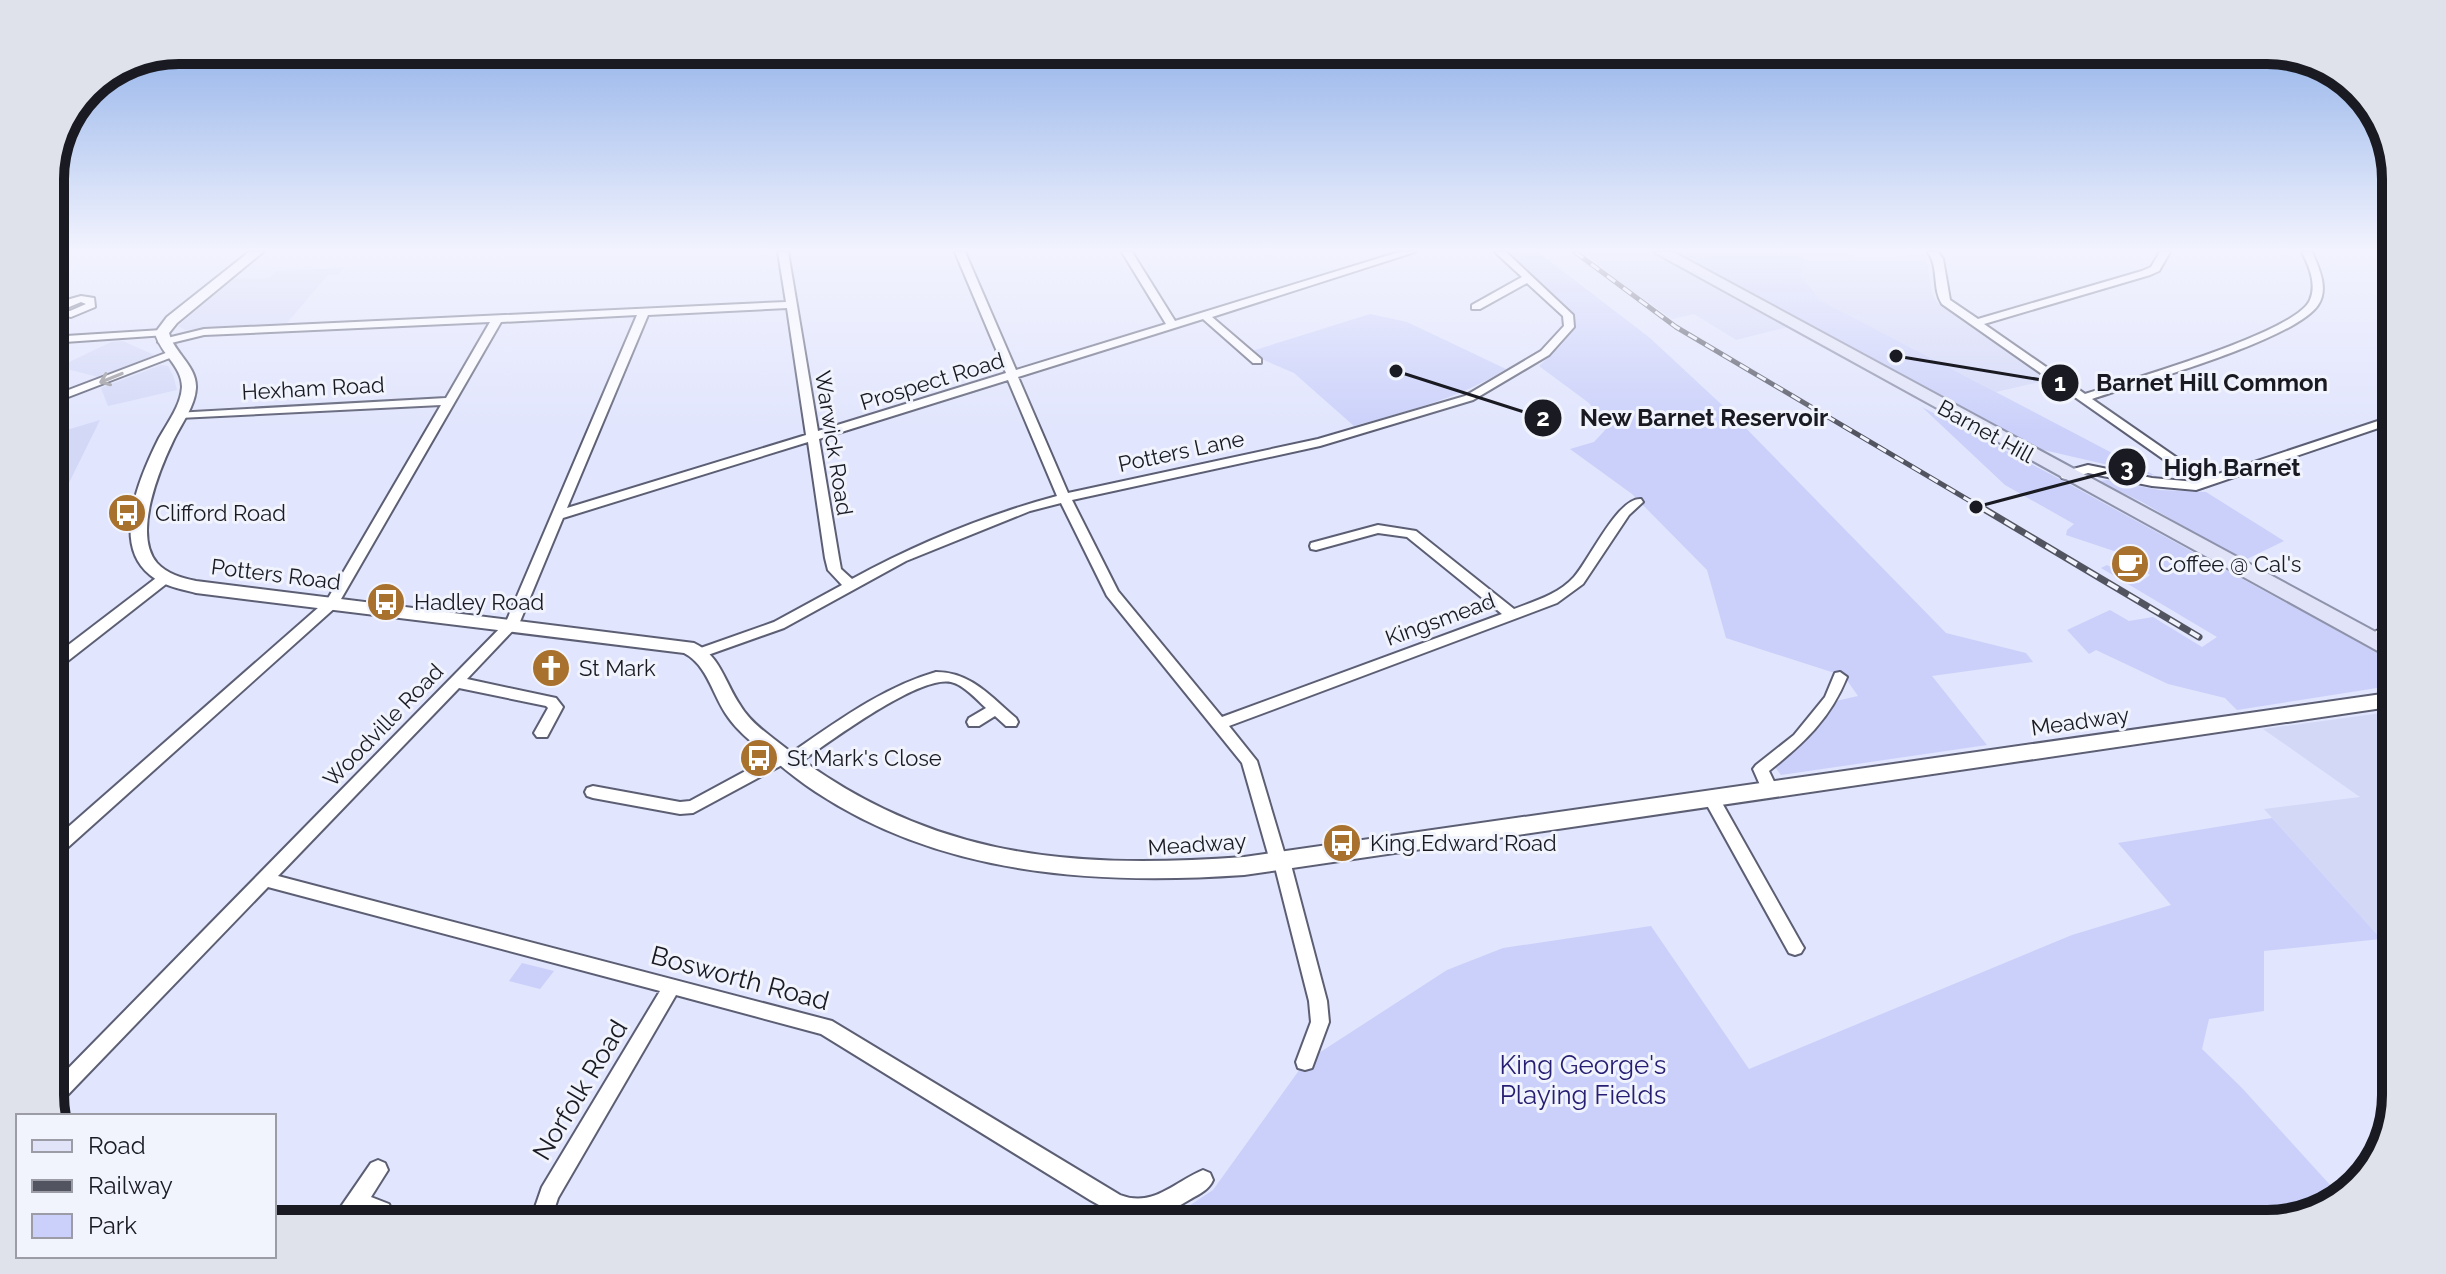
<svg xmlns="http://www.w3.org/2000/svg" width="2446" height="1274" viewBox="0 0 2446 1274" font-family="Raleway,sans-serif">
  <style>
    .built { fill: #d3d8f7 }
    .green { fill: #cad0fa }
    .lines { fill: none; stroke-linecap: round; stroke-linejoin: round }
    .minor-casing { stroke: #5c5f74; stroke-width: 4 }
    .tertiary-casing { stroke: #5c5f74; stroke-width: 4 }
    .primary-casing { stroke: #8e92aa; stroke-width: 4 }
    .minor { fill: #fff; fill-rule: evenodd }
    .tertiary { fill: #fff; fill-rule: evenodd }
    .primary { fill: #e1e4f8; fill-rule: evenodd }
    .rail-far1-casing { stroke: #525460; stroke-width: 5 }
    .rail-casing { stroke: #525460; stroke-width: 7 }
    .rail-far1 { stroke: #f1f3fd; stroke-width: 3; stroke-dasharray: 10; stroke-linecap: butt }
    .rail { stroke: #f1f3fd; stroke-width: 4; stroke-dasharray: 12; stroke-linecap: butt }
    .oneway { stroke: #98989c }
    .labels { text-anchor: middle; stroke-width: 6; stroke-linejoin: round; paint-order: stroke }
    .street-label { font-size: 22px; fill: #191a22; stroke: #f1f3fd }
    .poi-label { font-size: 22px; fill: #191a22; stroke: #f1f3fd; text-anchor: start }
    .near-street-label { font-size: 26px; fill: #191a22; stroke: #f1f3fd }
    .near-park-label { font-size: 26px; fill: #251e72; stroke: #f1f3fd }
    .rim { fill: none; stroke: #191a22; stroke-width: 10 }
    .leader { fill: none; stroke: #191a22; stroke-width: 3 }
    .callout-dot { fill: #191a22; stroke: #f1f3fd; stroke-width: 3 }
    .mark-label { font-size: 24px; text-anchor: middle; font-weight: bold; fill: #fff }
    .callout-label { font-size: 24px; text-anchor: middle; font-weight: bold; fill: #191a22; stroke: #f1f3fd; stroke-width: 6; stroke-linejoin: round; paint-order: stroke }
  </style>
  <rect width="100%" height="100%" fill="#e1e5fd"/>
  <g class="built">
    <polygon points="1584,252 1652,252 1788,327 1736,340 1694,314 1672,319 1614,278"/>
    <polygon points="1805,252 1847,252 1854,258 1926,255 1932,294 1937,302 2048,380 1996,392 1820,300 1801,276"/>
    <polygon points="343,268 338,275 328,275 286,324 185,330 178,326 231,279 269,278 276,271"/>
    <polygon points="123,341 154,355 102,378 59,367 111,342"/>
    <polygon points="161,365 168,366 173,375 177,390 108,406 101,388"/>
    <polygon points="100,420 58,505 50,512 50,435"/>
    <polygon points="2396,711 2396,935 2381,939 2264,809 2360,797 2263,729"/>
  </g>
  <g class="green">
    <polygon points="1505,252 1538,252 1650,338 1735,417 1946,633 2026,653 2033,662 1932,676 1987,745 1781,775 1775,767 1805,741 1836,701 1858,696 1844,676 1726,638 1707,570 1632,494 1570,449 1594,442 1607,428 1589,403 1539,366 1562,344 1574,322 1564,304"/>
    <polygon points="1676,252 1805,252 1801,276 1820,300 2156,476 2035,448"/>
    <path d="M 1370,314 L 1407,322 L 1506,369 C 1459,399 1406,411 1354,426 L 1294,373 L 1259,358 L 1252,351 Z"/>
    <polygon points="1922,407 2056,477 2396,663 2396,685 2237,710 2225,698 2168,684 2096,650 2089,654 2067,630 2110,610 2129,621 2153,617 2202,647 2217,637 2101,568 2107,565 2139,583 2150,575 2123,554 2066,535 2067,530 2074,524 2005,485"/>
    <polygon points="2108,480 2159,490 2206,492 2284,541 2243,561 2142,502 2098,481"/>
    <polygon points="2272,818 2381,939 2264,951 2264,1011 2209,1019 2202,1049 2242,1088 2341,1197 2332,1207 2268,1224 1162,1224 1213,1190 1305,1062 1447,970 1503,948 1651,926 1749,1069 2072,935 2171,905 2118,843"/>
    <polygon points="522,963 554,971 540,989 509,981"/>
  </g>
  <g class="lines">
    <defs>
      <g id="minor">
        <path d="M 778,252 L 788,252 L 818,431 L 1006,373 L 955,252 L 965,252 L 1016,370 L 1166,324 L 1122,252 L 1132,252 L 1175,321 L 1399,252 L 1415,252 L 1212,317 L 1261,359 L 1261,363 L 1253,363 L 1203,319 L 1018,377 L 1068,493 L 1318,439 L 1465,396 L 1541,351 L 1564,326 L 1563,316 L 1527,283 L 1480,309 L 1472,309 L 1472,305 L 1522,277 L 1495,252 L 1506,252 L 1573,315 L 1574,327 L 1549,355 L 1473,400 L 1320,446 L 1072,500 L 1118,591 L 1222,717 L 1502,614 L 1407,537 L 1378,533 L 1316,550 L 1311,549 L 1310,546 L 1311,543 L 1378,525 L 1416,531 L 1514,609 C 1535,601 1559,594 1574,577 C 1590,559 1618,497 1641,499 L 1643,502 L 1629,515 L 1583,584 L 1557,603 L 1229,726 L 1257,761 L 1285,855 L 1290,861 L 1327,1001 L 1329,1022 L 1312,1068 L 1305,1070 L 1298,1068 L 1296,1062 L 1311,1022 L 1309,1001 L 1275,867 L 1270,861 L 1242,763 L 1107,596 L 1061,503 L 1030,511 L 906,561 L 784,628 L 705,656 L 695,656 L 693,653 L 695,650 L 774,622 L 842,585 L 828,570 L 825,558 L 808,442 L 563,518 L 519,624 L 467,679 L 556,698 L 563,707 L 547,737 L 537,737 L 534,733 L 548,708 L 546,706 L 459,688 L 278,876 L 832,1021 L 1120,1195 C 1153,1208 1174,1182 1203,1170 L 1210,1173 L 1213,1180 C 1209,1190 1199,1194 1189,1200 C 1149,1224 1129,1223 1090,1200 L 821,1034 L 676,995 L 558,1198 L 553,1213 L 557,1224 L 537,1224 L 533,1213 L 542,1187 L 660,991 L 268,887 L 57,1106 L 52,1108 L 50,1087 L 506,622 L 637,315 L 501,322 L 337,606 L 56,858 L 50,859 L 50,843 L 327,600 L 441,405 L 179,418 L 175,417 L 175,413 L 446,398 L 490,322 L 204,335 L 163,345 L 158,342 L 159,340 L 204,329 L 786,302 ZM 787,308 L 806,435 L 567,508 L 648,315 ZM 1008,380 L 1057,496 C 986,515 916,544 852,579 L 841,569 L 839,558 L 819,439 Z"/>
        <path d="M 1928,252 L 1938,252 L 1943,259 L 1950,300 L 1978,319 L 2142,271 L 2151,267 L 2160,252 L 2170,252 L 2159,271 L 2150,275 L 1984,324 L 2085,394 C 2125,381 2296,333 2310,300 C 2317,284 2309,266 2302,252 L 2312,252 C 2319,268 2329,289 2318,305 C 2295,340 2137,384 2092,399 L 2206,478 L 2396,415 L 2396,422 L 2196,490 L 2152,486 L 2088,473 L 2066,479 L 2062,478 L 2060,475 L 2062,472 L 2088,465 L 2152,478 L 2196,482 L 1942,304 C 1932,288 1939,268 1928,252 Z"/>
        <path d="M 81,296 L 94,298 L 95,307 L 71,317 L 50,313 L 56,303 ZM 81,302 L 86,304 L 70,311 L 62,310 Z"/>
        <polygon points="162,330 167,333 166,335 50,343 50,337"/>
        <polygon points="171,351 175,352 175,356 50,404 50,397"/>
        <polygon points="165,574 170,575 172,578 170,581 55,671 50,672 50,659 160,575"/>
        <polygon points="2396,620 2396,631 2376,643 2366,643 2364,640 2366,637"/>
        <path d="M 936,672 C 971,672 991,697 1016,718 L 1018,722 L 1016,726 L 1006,726 L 995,716 L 979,726 L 969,726 L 967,722 L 969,718 L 986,708 C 976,699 964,685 951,682 C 917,675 823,747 793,767 L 788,769 L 782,765 L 693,813 L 680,814 L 593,798 L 587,796 L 585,792 L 587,788 L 593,786 L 680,802 L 690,801 L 777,754 L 782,752 L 788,755 C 835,723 881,688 936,672 Z"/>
        <path d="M 1840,672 L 1847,677 C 1830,719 1804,743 1769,771 L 1778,790 L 1776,794 L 1770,796 L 1764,794 L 1753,769 L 1756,765 L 1794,735 L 1825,697 L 1835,673 Z"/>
        <polygon points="1711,792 1717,794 1801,943 1804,948 1801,953 1795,955 1789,953 1703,798 1705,794"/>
        <polygon points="378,1160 385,1163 388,1170 371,1197 389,1204 392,1211 389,1218 382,1221 360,1212 351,1224 329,1224 371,1163"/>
      </g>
      <path id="tertiary" d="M 249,252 L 263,252 L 177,323 L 169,333 C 174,353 197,366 196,388 C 195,406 182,423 174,439 C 160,468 132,534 157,563 C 167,574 182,578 196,581 L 694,643 C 720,655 725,683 740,705 C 748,719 762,730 774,739 C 922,857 1061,870 1244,857 L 2396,692 L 2396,706 L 1244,875 C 1097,885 943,876 816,792 C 797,780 780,765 763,751 C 750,741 737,730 728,717 C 713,697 708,665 684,653 L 196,593 C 181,589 163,586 150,575 C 110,543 141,474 159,438 C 168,422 181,405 182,387 C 182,366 160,353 155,333 L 167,317 Z"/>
      <polygon id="primary" points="1654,252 1673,252 2396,643 2396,661"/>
    </defs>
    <use href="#minor" class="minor-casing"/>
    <use href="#tertiary" class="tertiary-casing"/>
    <use href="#primary" class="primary-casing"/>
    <use href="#minor" class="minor"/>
    <use href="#tertiary" class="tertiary"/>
    <use href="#primary" class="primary"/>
    <defs>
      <polyline id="rail-far1" points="1575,252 1676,327 1987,511"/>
      <polyline id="rail" points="1984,509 2199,637"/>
    </defs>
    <use href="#rail-far1" class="rail-far1-casing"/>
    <use href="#rail" class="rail-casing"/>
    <use href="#rail-far1" class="rail-far1"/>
    <use href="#rail" class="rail"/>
  </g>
  <defs><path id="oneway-shaft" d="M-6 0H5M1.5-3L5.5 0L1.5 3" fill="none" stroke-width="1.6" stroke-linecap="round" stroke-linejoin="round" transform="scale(2)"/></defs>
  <use class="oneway" href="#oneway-shaft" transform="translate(111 378) rotate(158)"/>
  <linearGradient id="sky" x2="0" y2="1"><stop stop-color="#85a9e6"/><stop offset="0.58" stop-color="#f2f3fe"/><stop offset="1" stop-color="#f2f3fe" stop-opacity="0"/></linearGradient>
  <rect width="2446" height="431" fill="url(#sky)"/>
  <defs>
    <symbol id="bus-disc" viewBox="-11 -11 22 22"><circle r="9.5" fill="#a8712d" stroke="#f1f3fd"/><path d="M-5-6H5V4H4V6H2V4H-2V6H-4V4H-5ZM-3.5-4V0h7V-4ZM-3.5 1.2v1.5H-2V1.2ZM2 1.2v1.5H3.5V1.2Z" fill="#fff"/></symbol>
    <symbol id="cafe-disc" viewBox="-11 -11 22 22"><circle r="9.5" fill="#a8712d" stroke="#f1f3fd"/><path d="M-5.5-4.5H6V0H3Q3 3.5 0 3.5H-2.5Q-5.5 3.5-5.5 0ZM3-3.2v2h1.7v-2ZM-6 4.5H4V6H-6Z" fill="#fff"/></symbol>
    <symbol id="church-disc" viewBox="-11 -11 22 22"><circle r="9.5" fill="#a8712d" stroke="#f1f3fd"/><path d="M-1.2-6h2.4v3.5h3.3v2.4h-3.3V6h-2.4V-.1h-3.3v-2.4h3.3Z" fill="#fff"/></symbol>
  </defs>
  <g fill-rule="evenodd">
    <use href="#bus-disc" x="105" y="491" width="44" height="44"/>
    <use href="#cafe-disc" x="2108" y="542" width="44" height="44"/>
    <use href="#bus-disc" x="364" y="580" width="44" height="44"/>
    <use href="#church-disc" x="529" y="646" width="44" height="44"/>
    <use href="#bus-disc" x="737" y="736" width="44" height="44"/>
    <use href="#bus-disc" x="1320" y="821" width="44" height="44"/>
  </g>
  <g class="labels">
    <g class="street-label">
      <text transform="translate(932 381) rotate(-17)" y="8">Prospect Road</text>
      <text transform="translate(313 388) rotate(-3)" y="8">Hexham Road</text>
      <text transform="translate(1986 431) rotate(29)" y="8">Barnet Hill</text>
      <text transform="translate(834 443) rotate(81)" y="8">Warwick Road</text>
      <text transform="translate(1181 451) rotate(-12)" y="8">Potters Lane</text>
      <text transform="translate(276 574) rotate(7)" y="8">Potters Road</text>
      <text transform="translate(1440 619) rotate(-20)" y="8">Kingsmead</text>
      <text transform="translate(2080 721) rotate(-8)" y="8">Meadway</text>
      <text transform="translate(383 725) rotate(-46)" y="8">Woodville Road</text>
      <text transform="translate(1197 844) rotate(-4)" y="8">Meadway</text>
    </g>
    <g class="poi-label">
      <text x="155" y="521">Clifford Road</text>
      <text x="2158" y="572">Coffee @ Cal's</text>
      <text x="414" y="610">Hadley Road</text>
      <text x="579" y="676">St Mark</text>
      <text x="787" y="766">St Mark's Close</text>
      <text x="1370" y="851">King Edward Road</text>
    </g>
    <g class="near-street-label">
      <text transform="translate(740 978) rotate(15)" y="9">Bosworth Road</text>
      <text transform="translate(580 1090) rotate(-59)" y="9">Norfolk Road</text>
    </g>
    <g class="near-park-label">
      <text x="1583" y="1074">King George's<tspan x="1583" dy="30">Playing Fields</tspan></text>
    </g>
  </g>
  <path d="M0 0H2446V1274H0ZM179 64H2267A115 115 0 0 1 2382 179V1095A115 115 0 0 1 2267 1210H179A115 115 0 0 1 64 1095V179A115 115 0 0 1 179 64Z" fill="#e0e2eb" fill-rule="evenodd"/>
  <path class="rim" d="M179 64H2267A115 115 0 0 1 2382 179V1095A115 115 0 0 1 2267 1210H179A115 115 0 0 1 64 1095V179A115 115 0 0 1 179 64Z"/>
  <path class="leader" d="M1896 356L2060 383M1396 371L1543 418M1976 507L2127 467"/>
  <g class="callout-dot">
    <circle cx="1896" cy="356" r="8"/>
    <circle cx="1396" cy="371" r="8"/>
    <circle cx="1976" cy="507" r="8"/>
    <circle cx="2060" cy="383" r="20"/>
    <circle cx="1543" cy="418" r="20"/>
    <circle cx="2127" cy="467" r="20"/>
  </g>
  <g class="mark-label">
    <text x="2060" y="391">1</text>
    <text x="1543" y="426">2</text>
    <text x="2127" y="476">3</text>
  </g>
  <g class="callout-label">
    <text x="2212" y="391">Barnet Hill Common</text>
    <text x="1704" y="426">New Barnet Reservoir</text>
    <text x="2232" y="476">High Barnet</text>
  </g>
  <rect x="16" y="1114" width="260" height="144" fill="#f1f3fd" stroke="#9b9ca5" stroke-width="2"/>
  <rect x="32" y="1140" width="40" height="12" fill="#e1e4f8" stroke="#9b9ca5" stroke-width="2"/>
  <text x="88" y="1154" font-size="24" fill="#191a22">Road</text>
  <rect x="32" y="1180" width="40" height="12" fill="#525460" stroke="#9b9ca5" stroke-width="2"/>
  <text x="88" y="1194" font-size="24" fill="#191a22">Railway</text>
  <rect x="32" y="1214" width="40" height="24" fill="#cad0fa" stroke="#9b9ca5" stroke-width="2"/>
  <text x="88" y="1234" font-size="24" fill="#191a22">Park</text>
</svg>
